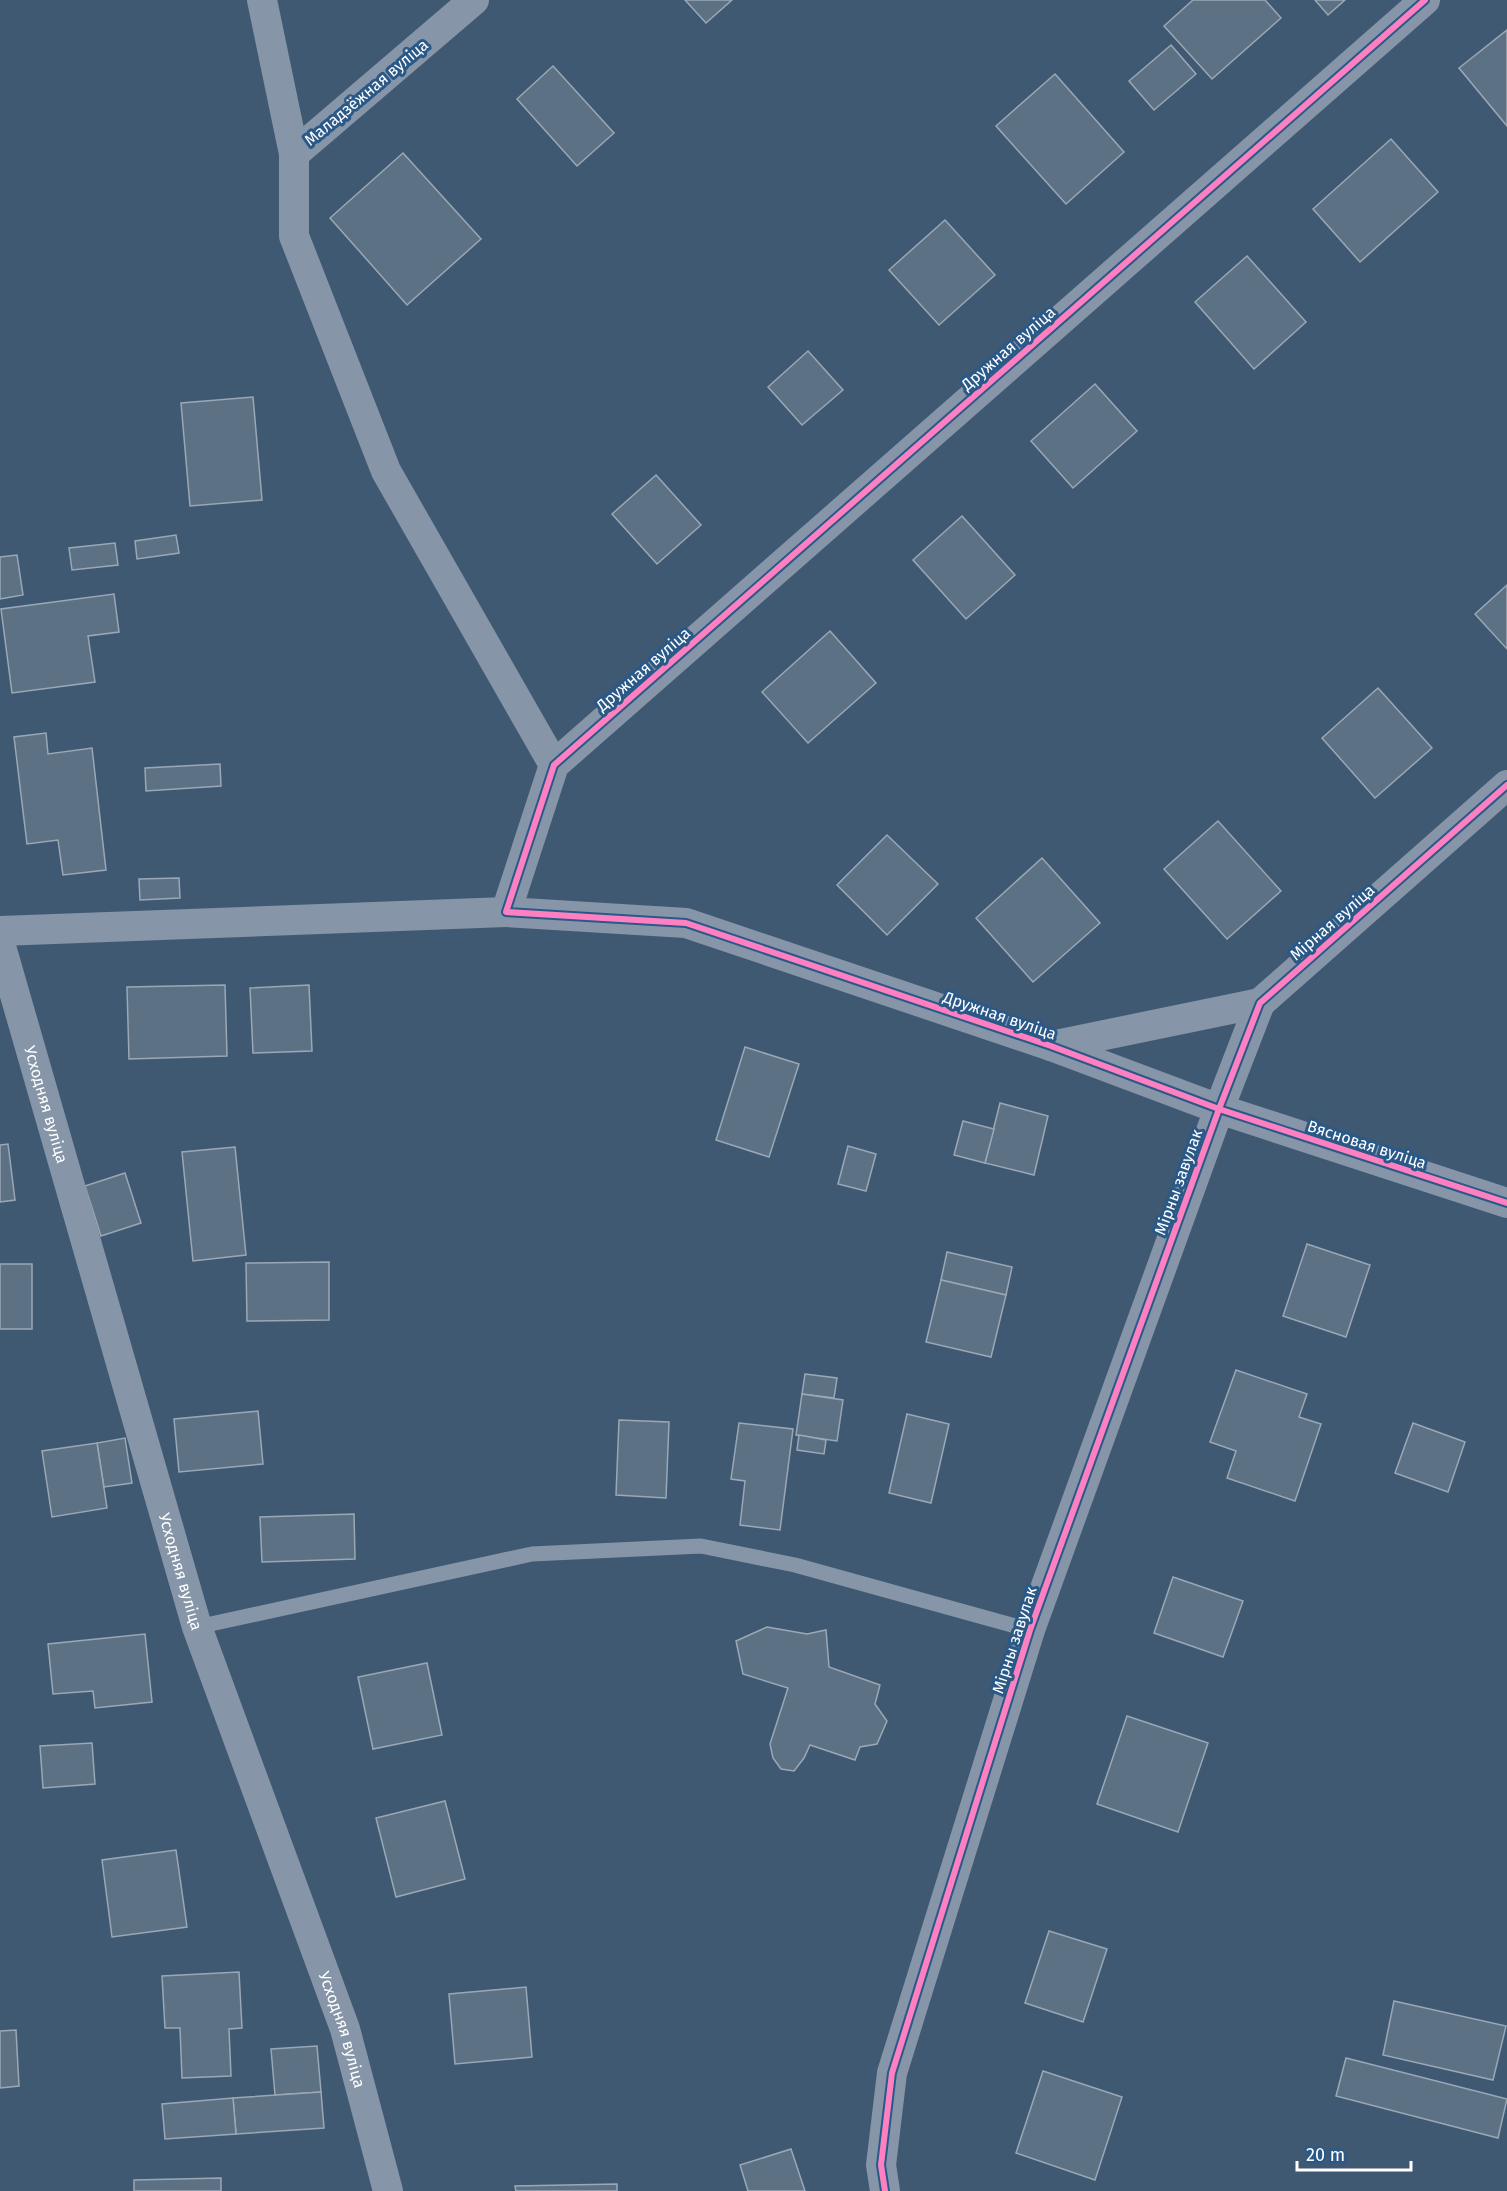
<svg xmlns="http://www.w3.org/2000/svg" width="1507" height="2191" viewBox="0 0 1507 2191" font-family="'Fira Sans',sans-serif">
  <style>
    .building { fill: #5d7184; stroke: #9aa8b6; stroke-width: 1.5 }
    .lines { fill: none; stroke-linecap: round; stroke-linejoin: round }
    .lane { stroke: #8696a8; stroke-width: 15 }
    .street { stroke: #8696a8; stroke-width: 30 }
    .cycleway-casing { stroke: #2a5988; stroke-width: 10 }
    .cycleway { stroke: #ff80c0; stroke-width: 6 }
    .labels { text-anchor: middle; stroke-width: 6; stroke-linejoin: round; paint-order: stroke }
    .street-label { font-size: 16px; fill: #fff; stroke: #2a5988 }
  </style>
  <rect width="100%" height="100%" fill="#405972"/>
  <g class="building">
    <polygon points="685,0 732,0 706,23"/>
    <polygon points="1193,0 1265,0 1281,18 1212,79 1164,26"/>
    <polygon points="1315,0 1345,0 1328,15"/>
    <polygon points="1507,30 1507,126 1459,68"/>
    <polygon points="1171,45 1196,74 1154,110 1129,81"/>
    <polygon points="553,66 614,133 577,166 517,99"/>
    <polygon points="1055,74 1124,152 1066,204 996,126"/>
    <polygon points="1391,139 1438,192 1360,262 1313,209"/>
    <polygon points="403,153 481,239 407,305 330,218"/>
    <polygon points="945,220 995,275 939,325 889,270"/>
    <polygon points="1247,256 1306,322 1254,369 1195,302"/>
    <polygon points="808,351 843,390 802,425 768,387"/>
    <polygon points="1095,384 1137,431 1073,488 1031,441"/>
    <polygon points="253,397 262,500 190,506 181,403"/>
    <polygon points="656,475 701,525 657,564 612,514"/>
    <polygon points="962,516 1015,575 966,619 913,560"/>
    <polygon points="176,535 179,553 137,559 135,541"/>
    <polygon points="115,543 118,565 72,570 69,548"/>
    <polygon points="17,555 23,595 0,599 0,557"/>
    <polygon points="1507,585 1507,649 1475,614"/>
    <polygon points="114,594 119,632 88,636 95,682 12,693 1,609"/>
    <polygon points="830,631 876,683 808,743 762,692"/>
    <polygon points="1378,688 1432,748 1375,798 1322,738"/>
    <polygon points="46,733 48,754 92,748 106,870 63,875 58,840 27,844 14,737"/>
    <polygon points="220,764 221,786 146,791 145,768"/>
    <polygon points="1218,821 1281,891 1227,939 1164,869"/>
    <polygon points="887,835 938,884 887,935 837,885"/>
    <polygon points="1042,858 1100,923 1033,982 976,918"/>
    <polygon points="179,878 180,898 140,900 139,879"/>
    <polygon points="225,985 227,1056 129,1059 127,987"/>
    <polygon points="309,985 312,1051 253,1053 250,988"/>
    <polygon points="745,1047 799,1064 769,1157 716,1140"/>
    <polygon points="1000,1103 1048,1116 1034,1175 985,1163"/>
    <polygon points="963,1121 994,1129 985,1163 954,1155"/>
    <polygon points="8,1144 15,1200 0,1202 0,1145"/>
    <polygon points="848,1146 876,1154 866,1191 838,1184"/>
    <polygon points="235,1147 246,1255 193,1261 182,1152"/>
    <polygon points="125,1173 141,1223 101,1236 85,1186"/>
    <polygon points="1307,1244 1370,1265 1346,1337 1283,1316"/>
    <polygon points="947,1252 1012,1267 1006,1295 941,1280"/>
    <polygon points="329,1262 329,1320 247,1321 246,1263"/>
    <rect x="0" y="1264" width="32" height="65"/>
    <polygon points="941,1280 1006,1295 991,1357 926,1342"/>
    <polygon points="1236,1370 1307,1394 1299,1417 1321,1424 1295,1501 1227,1478 1236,1451 1210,1442"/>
    <polygon points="805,1374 837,1378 834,1398 802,1394"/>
    <polygon points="802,1394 843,1400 837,1441 796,1435"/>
    <polygon points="258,1411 263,1464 179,1472 174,1419"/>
    <polygon points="907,1414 949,1424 931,1503 889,1493"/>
    <polygon points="619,1420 669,1422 666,1498 616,1495"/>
    <polygon points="739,1423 793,1429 780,1530 740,1525 745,1481 731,1479"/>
    <polygon points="1413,1423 1465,1442 1448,1492 1395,1473"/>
    <polygon points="799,1435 826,1440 824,1454 797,1450"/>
    <polygon points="125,1438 132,1483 104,1487 97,1443"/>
    <polygon points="97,1443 107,1508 52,1517 42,1451"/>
    <polygon points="354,1514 355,1559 262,1562 260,1517"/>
    <polygon points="1173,1577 1243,1601 1223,1657 1154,1633"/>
    <polygon points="767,1627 807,1634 826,1630 829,1667 880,1685 875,1704 887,1721 877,1744 860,1747 855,1760 810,1745 804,1758 794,1771 781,1769 773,1758 770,1744 788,1688 743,1674 736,1641"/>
    <polygon points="145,1634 152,1702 95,1708 93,1691 53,1694 48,1644"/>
    <polygon points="427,1663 442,1735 373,1749 358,1677"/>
    <polygon points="1127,1716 1208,1743 1178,1832 1097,1804"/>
    <polygon points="92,1743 95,1784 43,1788 40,1746"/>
    <polygon points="445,1801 465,1879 396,1897 376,1818"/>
    <polygon points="176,1850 187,1927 112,1937 102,1860"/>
    <polygon points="1049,1931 1107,1949 1083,2022 1025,2003"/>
    <polygon points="239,1972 242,2028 229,2029 231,2076 182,2078 180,2028 165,2028 162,1976"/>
    <polygon points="526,1987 532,2057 455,2064 449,1994"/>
    <polygon points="1394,2001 1506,2026 1493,2080 1383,2055"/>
    <polygon points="16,2030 19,2086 0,2088 0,2031"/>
    <polygon points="317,2046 321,2092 275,2095 271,2049"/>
    <polygon points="1346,2058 1507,2099 1498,2138 1336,2096"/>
    <polygon points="1043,2071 1122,2097 1095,2180 1016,2153"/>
    <polygon points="321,2092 324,2128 236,2134 233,2098"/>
    <polygon points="233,2098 236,2134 165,2139 162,2104"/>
    <polygon points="791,2149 805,2191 748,2191 740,2165"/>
    <polygon points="221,2178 221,2191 134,2191 134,2180"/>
    <polygon points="617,2184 617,2191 516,2191 515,2186"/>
  </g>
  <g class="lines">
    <polyline class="lane" points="197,1627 532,1554 701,1546 795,1565 1030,1630"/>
    <g class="street">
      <polyline points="262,0 294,154"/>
      <polyline points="474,0 294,154 294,236 386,471 554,765"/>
      <polyline points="1425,0 554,765 506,912 686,923 1051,1046 1219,1109 1507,1203"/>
      <polyline points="0,931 506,912"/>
      <path id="s1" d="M 0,943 L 197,1627 L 345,2029 L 388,2191"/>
      <polyline points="1051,1046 1260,1003"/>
      <polyline points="885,2191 881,2165 892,2073 1030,1630 1219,1109 1260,1003 1507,785"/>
    </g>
    <defs>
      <g id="cycleway">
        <polyline points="1425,0 554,765 506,912 686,923 1051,1046 1219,1109 1507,1203"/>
        <polyline points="885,2191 881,2165 892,2073 1030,1630 1219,1109 1260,1003 1507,785"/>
      </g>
    </defs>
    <use href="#cycleway" class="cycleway-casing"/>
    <use href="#cycleway" class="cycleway"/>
  </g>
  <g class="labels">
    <g class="street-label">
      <text transform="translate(366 92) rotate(-40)" y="6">Маладзёжная вуліца</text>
      <text transform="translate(1008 348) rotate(-41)" y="6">Дружная вуліца</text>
      <text transform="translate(643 669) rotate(-41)" y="6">Дружная вуліца</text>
      <text transform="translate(1332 922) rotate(-41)" y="6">Мірная вуліца</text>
      <text transform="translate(1000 1015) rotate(19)" y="6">Дружная вуліца</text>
      <text dy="6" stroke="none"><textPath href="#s1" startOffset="168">Усходняя вуліца</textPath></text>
      <text transform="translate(1367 1144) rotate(18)" y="6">Вясновая вуліца</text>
      <text transform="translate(1178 1182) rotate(-70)" y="6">Мірны завулак</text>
      <text dy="6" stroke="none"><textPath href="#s1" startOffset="654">Усходняя вуліца</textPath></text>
      <text transform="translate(1014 1640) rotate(-72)" y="6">Мірны завулак</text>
      <text dy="6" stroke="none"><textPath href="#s1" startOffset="1140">Усходняя вуліца</textPath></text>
    </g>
  </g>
  <path d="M1297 2161v9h114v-9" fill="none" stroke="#ffffff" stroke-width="3"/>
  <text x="1306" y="2161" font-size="18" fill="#ffffff" stroke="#2a5988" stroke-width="4.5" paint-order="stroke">20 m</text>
</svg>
